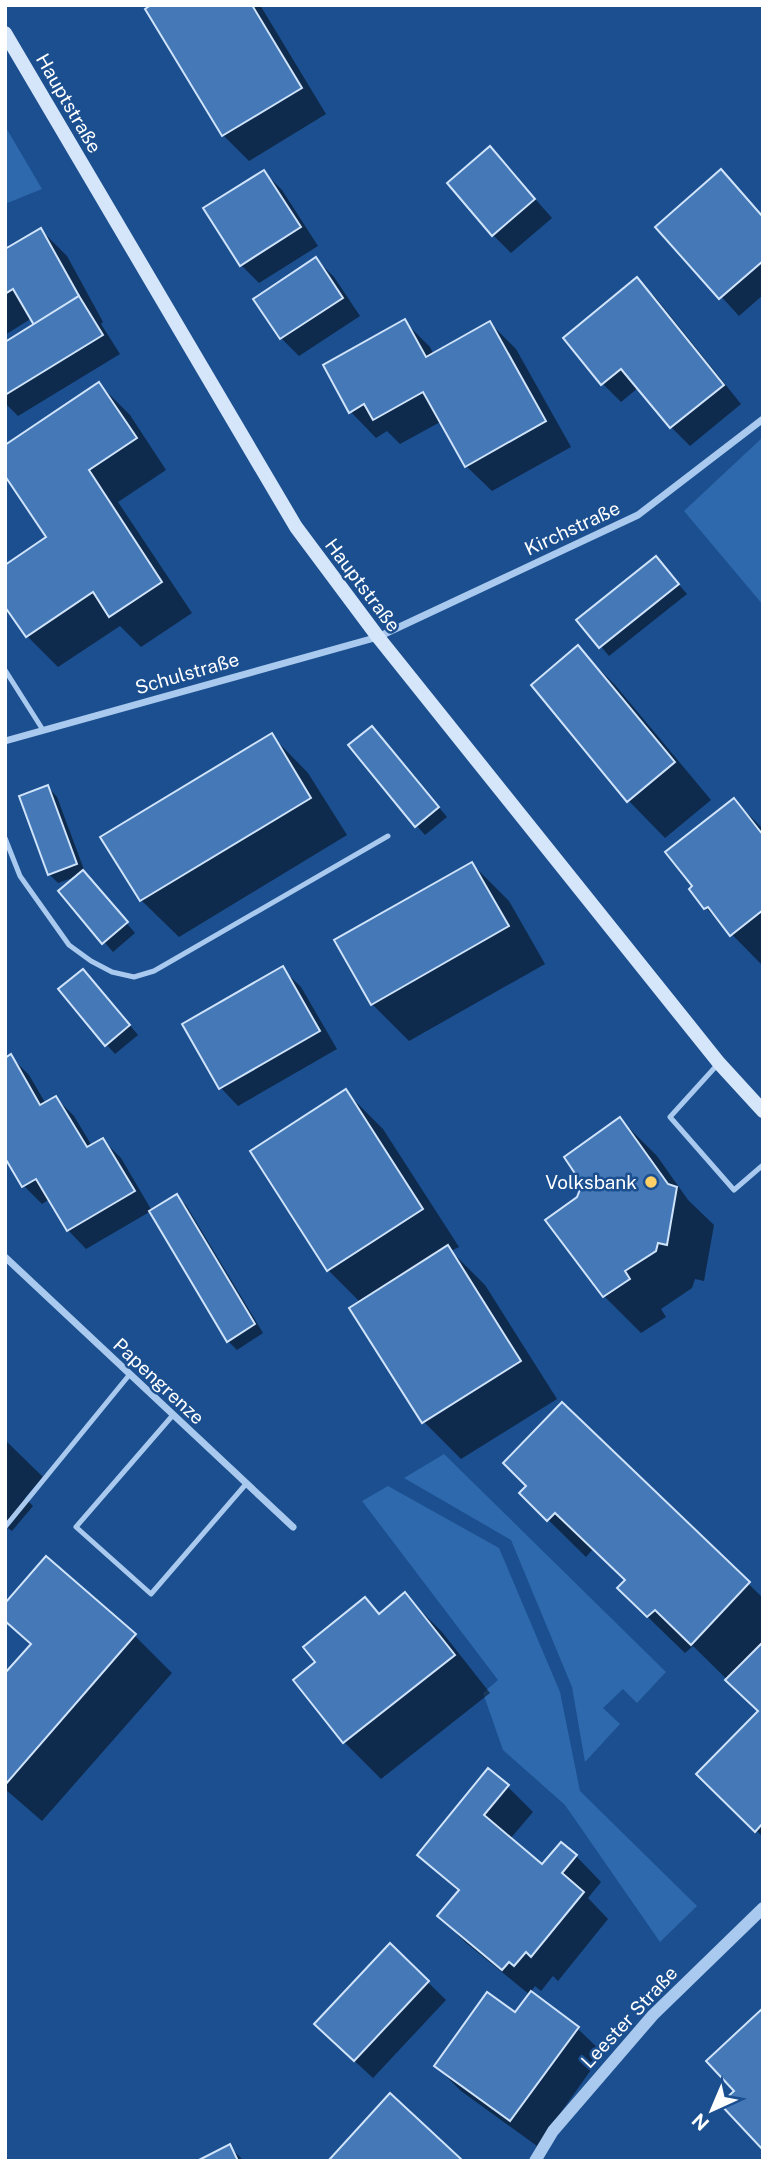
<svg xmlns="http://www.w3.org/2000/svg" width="768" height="2166" viewBox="0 0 768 2166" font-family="'Public Sans',sans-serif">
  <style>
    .green { fill: #2e69ad }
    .shadow { fill: #0007 }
    .building { fill: #4478b7; stroke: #cfe3fa; stroke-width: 2 }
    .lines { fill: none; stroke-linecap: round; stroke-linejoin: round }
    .service { stroke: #a9c9ee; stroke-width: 5 }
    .minor { stroke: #a9c9ee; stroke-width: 7 }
    .tertiary { stroke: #a9c9ee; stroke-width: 12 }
    .secondary { stroke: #d6e6fa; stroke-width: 14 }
    .poi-dot { fill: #ffd166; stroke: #1b4f8f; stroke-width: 2.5 }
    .labels { text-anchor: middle; stroke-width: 5; stroke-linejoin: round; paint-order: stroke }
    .street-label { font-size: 19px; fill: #fff; stroke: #1b4f8f }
    .poi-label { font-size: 19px; fill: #fff; stroke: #1b4f8f; text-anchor: end }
  </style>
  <rect width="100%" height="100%" fill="#1b4f8f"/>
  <g class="green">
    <polygon points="5,126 42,189 5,204"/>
    <polygon points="763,437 763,605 684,511"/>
    <polygon points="444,1454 666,1672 637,1703 623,1689 603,1708 620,1724 585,1762 572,1687 511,1540 404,1478"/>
    <polygon points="388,1486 499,1548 560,1692 580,1791 697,1906 660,1942 565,1805 503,1750 483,1693 498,1680 362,1501"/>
  </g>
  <g class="shadow">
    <polygon points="154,5 260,5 326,114 249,161 223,135"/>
    <polygon points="490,148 552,218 511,253 493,235"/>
    <polygon points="721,171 763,216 763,295 739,316 658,227"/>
    <polygon points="264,172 282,190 318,246 259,283 241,265"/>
    <polygon points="41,230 67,256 103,322 101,324 120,354 18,416 5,403 5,344 36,325 32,318 5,335 5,251"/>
    <polygon points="316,259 334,277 360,316 299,356 281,338"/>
    <polygon points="637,280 656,298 741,404 690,446 671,427 639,387 621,402 603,384"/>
    <polygon points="405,322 430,347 434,355 490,323 516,349 571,447 492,491 466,466 442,421 400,444 387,431 376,438 351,412"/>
    <polygon points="99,384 130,415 166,470 118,502 192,613 141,647 120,626 58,667 27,636 48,538"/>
    <polygon points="656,558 687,594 609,656 579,620"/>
    <polygon points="578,648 615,685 711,800 665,838 628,800"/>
    <polygon points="372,728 447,817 425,835 416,825"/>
    <polygon points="271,735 308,773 347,835 179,937 141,900 103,838"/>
    <polygon points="48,787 57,797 86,875 135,933 113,952 60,891 78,876 58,883 49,874"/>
    <polygon points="734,800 763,829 763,966 706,908"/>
    <polygon points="472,864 509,901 545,964 409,1041 372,1004"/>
    <polygon points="282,969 301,987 337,1049 238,1106 220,1087"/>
    <polygon points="92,980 138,1035 115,1054 106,1044"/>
    <polygon points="11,1057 29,1075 46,1104 56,1098 74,1116 92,1146 103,1140 121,1158 152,1211 177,1196 186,1205 263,1333 237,1350 228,1341 151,1211 86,1249 68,1230 50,1199 42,1204 24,1186"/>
    <polygon points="346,1092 383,1129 459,1247 451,1251 485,1285 557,1399 461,1459 424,1422 352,1308 361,1303 328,1270"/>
    <polygon points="620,1119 657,1156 688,1200 714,1225 704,1281 695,1279 692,1288 661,1309 666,1317 641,1333 604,1296 578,1198"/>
    <polygon points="562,1404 763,1598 763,1837 699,1774 760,1712 693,1646 685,1653 656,1625 619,1588 626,1581 593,1549 586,1557 521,1493 528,1486"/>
    <polygon points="5,1440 43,1477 25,1498 33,1506 12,1531 5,1526"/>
    <polygon points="46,1558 135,1636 172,1673 42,1821 5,1789 5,1676 31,1646 5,1620"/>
    <polygon points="405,1595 442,1632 490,1693 381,1779 344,1742 317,1663 365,1600 380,1615"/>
    <polygon points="507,1786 533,1812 510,1839 542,1866 576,1856 601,1882 588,1898 608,1919 558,1981 553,1976 541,1991 535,1986 530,1993 577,2028 603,2053 537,2146 461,2091 436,2066 516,2015 530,1995 465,1942 439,1916 459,1892 420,1855"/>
    <polygon points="390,1945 446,2000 373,2078 334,2042"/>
    <polygon points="229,2146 244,2161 201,2161"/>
  </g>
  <g class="building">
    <polygon points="151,5 252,5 302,88 222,136 145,9"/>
    <polygon points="490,146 535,199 492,236 447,183"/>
    <polygon points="721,169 763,217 763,261 719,299 655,227"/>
    <polygon points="264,170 301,227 240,266 203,208"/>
    <polygon points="41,228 79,296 34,325 13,289 5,294 5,249"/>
    <polygon points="316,257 343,298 280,339 253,299"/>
    <polygon points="637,277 724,385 670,428 621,369 601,385 563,338"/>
    <polygon points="79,296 103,335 5,395 5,342"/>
    <polygon points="405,319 426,357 490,321 546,421 465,467 423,392 373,420 364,404 349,413 323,365"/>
    <polygon points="99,382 137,438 89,470 162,582 109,617 93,592 26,637 5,607 5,565 46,537 5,476 5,445"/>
    <polygon points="656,556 679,584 599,648 576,620"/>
    <polygon points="578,645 675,762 627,802 531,685"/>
    <polygon points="372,726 439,807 415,827 348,745"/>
    <polygon points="272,733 311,798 140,901 100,837"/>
    <polygon points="48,785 77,864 48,875 19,796"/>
    <polygon points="734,798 763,835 763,910 730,936 708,907 704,909 689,889 692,886 665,852"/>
    <polygon points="472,862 509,926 371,1005 334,940"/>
    <polygon points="83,870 128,922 102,944 58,891"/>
    <polygon points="283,966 320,1031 219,1089 182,1024"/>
    <polygon points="83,969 130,1025 105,1046 58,989"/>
    <polygon points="11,1054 40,1105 56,1096 87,1147 103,1138 135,1191 67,1231 36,1179 22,1187 5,1158 5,1058"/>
    <polygon points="346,1089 423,1209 327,1271 250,1151"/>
    <polygon points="620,1117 668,1184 677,1187 667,1245 658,1243 656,1251 625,1271 630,1279 603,1297 545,1220 577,1197 582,1184 564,1157"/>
    <polygon points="177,1194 255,1324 227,1342 149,1211"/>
    <polygon points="448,1245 521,1361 422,1423 349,1308"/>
    <polygon points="562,1402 750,1582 691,1645 655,1610 647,1617 617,1588 625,1580 555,1513 547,1521 519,1493 526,1486 503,1463"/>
    <polygon points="46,1556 136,1634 5,1785 5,1673 31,1644 5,1621 5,1603"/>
    <polygon points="405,1592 455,1655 343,1743 293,1680 315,1662 303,1647 365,1597 379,1614"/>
    <polygon points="763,1642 763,1823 755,1832 696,1774 758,1711 725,1680"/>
    <polygon points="488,1768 509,1785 484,1815 542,1864 561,1842 577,1855 562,1873 584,1892 531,1957 526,1952 514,1966 509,1962 502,1970 437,1916 459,1890 417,1855"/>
    <polygon points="390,1943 429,1981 354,2061 314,2024"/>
    <polygon points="531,1991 579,2027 510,2121 434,2066 487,1992 515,2012"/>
    <polygon points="763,2008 763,2150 720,2104 734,2091 706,2061"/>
    <polygon points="390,2093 461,2159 459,2161 328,2161"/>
    <polygon points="230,2144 238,2161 197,2161"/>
  </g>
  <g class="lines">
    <g class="service">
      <polyline points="5,670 43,730"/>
      <polyline points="5,838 20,876 69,945 91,961 112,972 134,977 154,971 388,836"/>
      <polyline points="718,1064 670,1117 734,1190 763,1165"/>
      <polyline points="173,1415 76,1527 151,1594 246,1484"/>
      <polyline points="5,1527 130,1374"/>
    </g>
    <g class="minor">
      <polyline points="5,741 378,637 638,515 763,419"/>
      <polyline points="5,1257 293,1527"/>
    </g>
    <polyline class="tertiary" points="535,2161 553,2131 653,2015 763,1908"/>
    <polyline class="secondary" points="5,33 296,527 378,637 719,1063 763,1111"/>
  </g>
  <circle class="poi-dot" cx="651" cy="1182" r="7"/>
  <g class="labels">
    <g class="street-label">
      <text transform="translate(69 103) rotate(60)" y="7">Hauptstraße</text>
      <text transform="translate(572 528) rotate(-25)" y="7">Kirchstraße</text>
      <text transform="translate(363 585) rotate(53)" y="7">Hauptstraße</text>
      <text transform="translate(187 673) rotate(-16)" y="7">Schulstraße</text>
      <text transform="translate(159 1381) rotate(43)" y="7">Papengrenze</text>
      <text transform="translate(629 2017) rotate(-47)" y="7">Leester Straße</text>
    </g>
    <g class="poi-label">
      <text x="637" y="1189">Volksbank</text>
    </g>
  </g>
  <rect width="768" height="2166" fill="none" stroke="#ffffff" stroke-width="14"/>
  <g transform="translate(712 2110) rotate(224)" stroke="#1b4f8f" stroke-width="5" paint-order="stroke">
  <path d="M0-5L12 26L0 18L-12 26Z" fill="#ffffff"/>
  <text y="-10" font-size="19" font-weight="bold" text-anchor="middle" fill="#ffffff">N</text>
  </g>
</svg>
